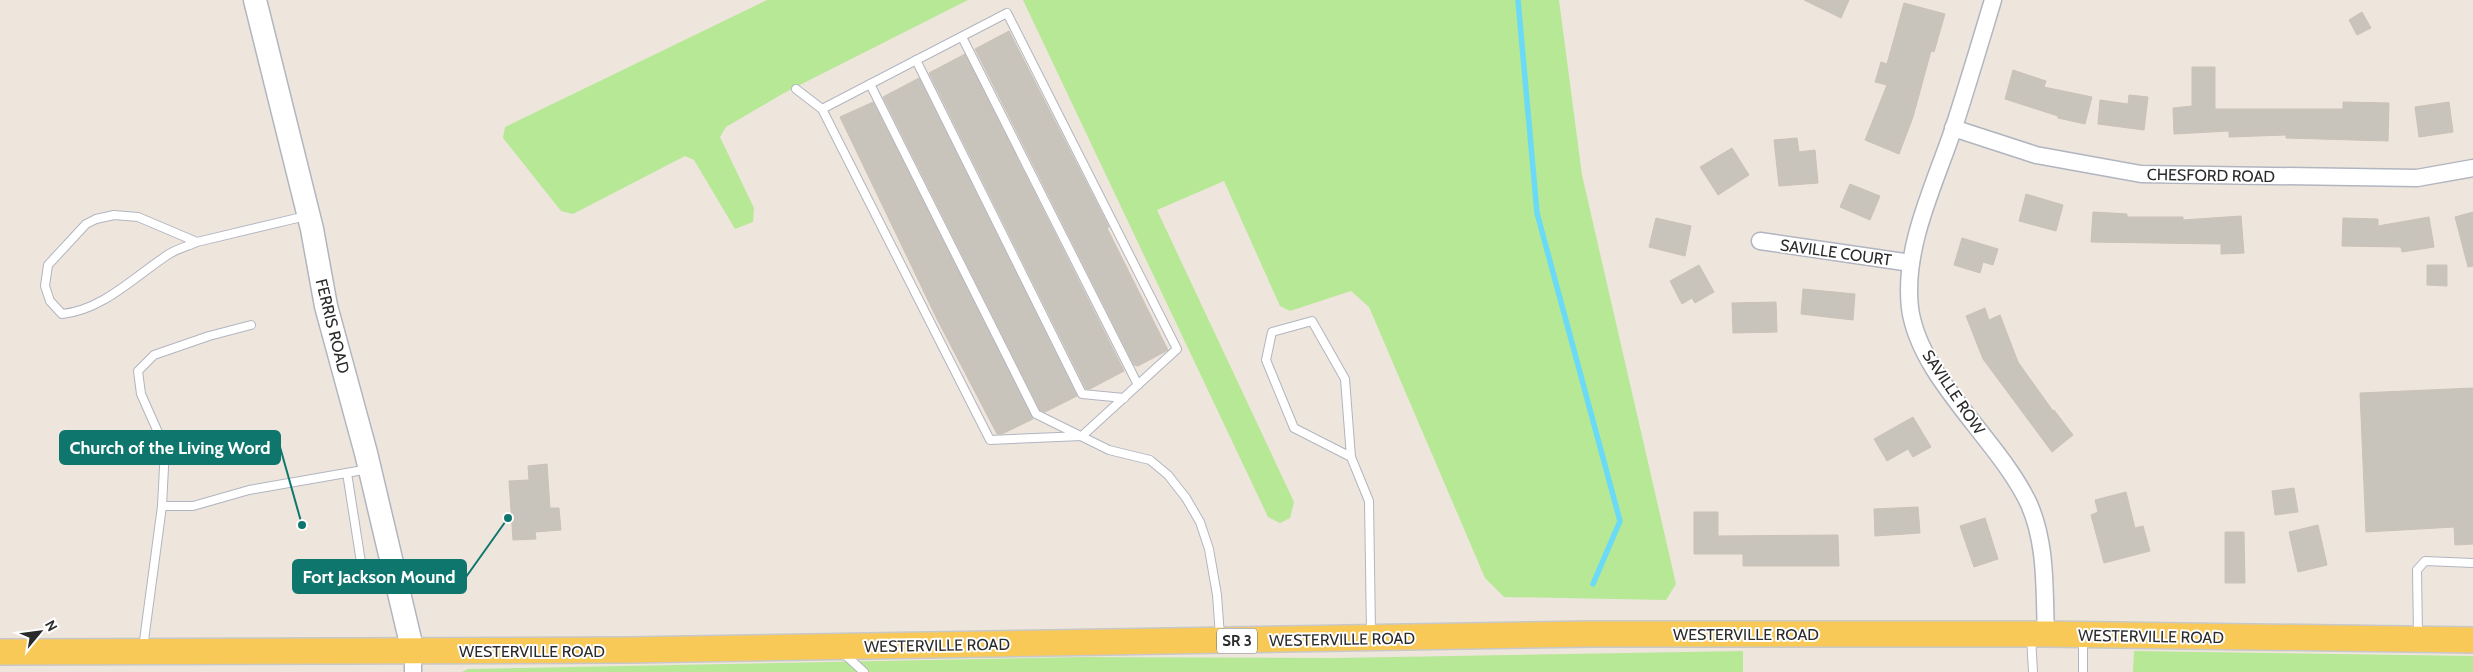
<svg xmlns="http://www.w3.org/2000/svg" width="2473" height="672" viewBox="0 0 2473 672" font-family="Cabin,sans-serif">
  <style>
    .green { fill: #b7e896 }
    .lines { fill: none; stroke-linecap: round; stroke-linejoin: round }
    .stream { stroke: #6adaf6; stroke-width: 5.5 }
    .building { fill: #c9c4bb; stroke: #cac2b6 }
    .lane-casing { stroke: #b1b5c0; stroke-width: 10 }
    .street-casing { stroke: #b1b5c0; stroke-width: 19 }
    .secondary-casing { stroke: #b1b5c0; stroke-width: 25 }
    .primary-casing { stroke: #c8c8c8; stroke-width: 28 }
    .lane { stroke: #fff; stroke-width: 8 }
    .street { stroke: #fff; stroke-width: 16 }
    .secondary { stroke: #fff; stroke-width: 22 }
    .primary { stroke: #f9c957; stroke-width: 25 }
    .labels { text-anchor: middle; stroke-width: 4; stroke-linejoin: round; paint-order: stroke }
    .shield { fill: #fff; stroke: #6b6b6b; stroke-width: 1 }
    .shield-label { font-size: 15px; font-weight: bold; fill: #2b2b2b }
    .street-label { font-size: 16px; fill: #2b2b2b; stroke: #fff }
    .leader { fill: none; stroke: #0f766e; stroke-width: 2 }
    .callout-dot { fill: #0f766e; stroke: #fff; stroke-width: 2 }
    .callout { fill: #0f766e; stroke: #0f766e; stroke-width: 2 }
    .callout-label { font-size: 18px; text-anchor: middle; font-weight: bold; fill: #fff }
  </style>
  <rect width="100%" height="100%" fill="#eee6dd"/>
  <g class="green">
    <polygon points="767,0 968,0 784,93 726,127 720,137 754,208 753,222 735,229 694,160 685,156 573,214 561,211 503,138 505,127"/>
    <polygon points="1023,0 1559,0 1582,175 1676,584 1666,600 1504,597 1485,578 1369,307 1351,291 1290,311 1280,306 1224,181 1157,210 1294,502 1290,518 1280,523 1268,517"/>
    <polygon points="1743,651 1743,672 462,672 468,669 1083,657 1335,658"/>
    <polygon points="2134,651 2473,656 2473,672 2133,672"/>
  </g>
  <g class="lines">
    <polyline class="stream" points="1518,0 1537,213 1620,521 1593,584"/>
  </g>
  <g class="building">
    <polygon points="1804,0 1849,0 1841,18"/>
    <polygon points="1904,3 1945,14 1934,52 1931,51 1913,117 1899,154 1865,140 1887,85 1875,82 1881,62 1887,64"/>
    <polygon points="2362,12 2371,28 2357,35 2349,20"/>
    <polygon points="1009,31 1109,227 1107,228 1168,350 1138,366 1134,365 975,49"/>
    <polygon points="965,54 1124,371 1090,389 1086,389 929,73"/>
    <polygon points="2192,67 2215,67 2215,109 2343,109 2343,102 2389,103 2388,141 2286,138 2286,135 2229,137 2229,131 2174,134 2173,108 2192,106"/>
    <polygon points="2013,70 2046,81 2044,87 2092,97 2085,124 2058,118 2058,116 2005,99"/>
    <polygon points="919,78 1077,396 1045,412 1040,410 883,97"/>
    <polygon points="2129,95 2148,97 2144,130 2098,124 2100,100 2128,104"/>
    <polygon points="873,102 1033,419 1002,434 997,434 937,319 840,117"/>
    <polygon points="2449,102 2453,132 2419,137 2415,107"/>
    <polygon points="1797,138 1799,152 1815,150 1818,183 1779,186 1774,140"/>
    <polygon points="1732,148 1749,175 1718,195 1700,167"/>
    <polygon points="1850,184 1880,196 1870,220 1840,207"/>
    <polygon points="2026,194 2063,205 2056,231 2019,221"/>
    <polygon points="2093,212 2127,214 2127,217 2183,217 2183,220 2241,216 2244,253 2221,254 2221,244 2091,242"/>
    <polygon points="2473,212 2473,266 2468,267 2455,217"/>
    <polygon points="2429,217 2434,247 2402,252 2401,247 2342,246 2343,218 2378,219 2378,226"/>
    <polygon points="1656,218 1691,226 1685,256 1649,247"/>
    <polygon points="1962,238 1998,249 1993,265 1983,262 1980,273 1954,265"/>
    <polygon points="1699,265 1714,292 1695,303 1692,298 1682,304 1670,281"/>
    <polygon points="2427,265 2447,265 2447,286 2427,285"/>
    <polygon points="1803,289 1855,294 1853,320 1801,314"/>
    <polygon points="1776,302 1777,332 1733,333 1732,303"/>
    <polygon points="1985,308 1989,320 2000,315 2018,362 2053,411 2054,410 2073,435 2052,452 1983,359 1966,316"/>
    <polygon points="2473,388 2473,544 2455,545 2454,527 2366,532 2360,393"/>
    <polygon points="1913,417 1931,447 1913,457 1908,449 1887,461 1874,439"/>
    <polygon points="547,464 550,508 559,508 561,530 535,532 536,539 513,540 509,481 529,480 528,466"/>
    <polygon points="2294,488 2298,512 2275,515 2272,491"/>
    <polygon points="2126,492 2135,528 2143,526 2150,551 2104,563 2091,515 2098,512 2095,500"/>
    <polygon points="1918,507 1920,533 1875,536 1874,509"/>
    <polygon points="1694,512 1718,512 1718,536 1838,535 1839,566 1743,566 1743,554 1694,554"/>
    <polygon points="1985,518 1998,559 1974,567 1960,526"/>
    <polygon points="2318,525 2327,565 2298,572 2289,532"/>
    <polygon points="2225,532 2244,532 2245,583 2225,583"/>
  </g>
  <g class="lines">
    <defs>
      <g id="lane">
        <polyline points="962,37 1138,385"/>
        <polyline points="916,60 1082,394 1124,398"/>
        <polyline points="870,84 1036,414 1109,450 1150,460 1168,475 1186,498 1200,522 1209,549 1217,595 1220,636"/>
        <polyline points="796,89 822,109 990,440 1082,436 1177,349 1007,13 822,109"/>
        <path d="M 197,242 C 188,246 177,249 169,254 C 135,276 103,310 62,314 L 50,301 L 45,286 L 48,265 L 86,224 L 96,219 L 114,215 L 138,217 L 197,242 L 306,216"/>
        <polyline points="1351,457 1294,428 1266,360 1272,332 1312,321 1345,379 1351,457 1369,501 1371,633"/>
        <polyline points="347,473 363,575 390,569"/>
        <polyline points="162,506 193,506 249,490 369,469"/>
        <polyline points="2418,635 2417,570 2425,561 2473,563"/>
        <polyline points="2031,636 2033,672"/>
        <polyline points="143,648 162,506 165,448 141,394 138,371 154,355 209,336 251,325"/>
        <polyline points="842,652 864,672"/>
        <polyline points="2083,672 2083,639"/>
      </g>
      <g id="street">
        <path d="M 1993,0 C 1980,43 1967,87 1953,130 C 1934,186 1903,248 1910,308 C 1919,378 2000,441 2029,504 C 2047,545 2044,590 2046,634"/>
        <polyline points="1953,128 2036,155 2141,174 2417,178 2473,168"/>
        <polyline points="1760,241 1911,263"/>
        <polyline points="413,652 413,672"/>
      </g>
      <polyline id="secondary" points="255,0 312,229 326,306 366,453 413,652"/>
      <polyline id="primary" points="0,652 628,650 1590,634 2046,634 2473,640"/>
    </defs>
    <use href="#lane" class="lane-casing"/>
    <use href="#street" class="street-casing"/>
    <use href="#secondary" class="secondary-casing"/>
    <use href="#primary" class="primary-casing"/>
    <use href="#lane" class="lane"/>
    <use href="#street" class="street"/>
    <use href="#secondary" class="secondary"/>
    <use href="#primary" class="primary"/>
  </g>
  <g class="labels">
    <rect class="shield" x="1217" y="628.5" width="40" height="25" rx="4"/>
    <g class="shield-label">
      <text x="1237" y="646">SR 3</text>
    </g>
    <g class="street-label">
      <text transform="translate(2211 175) rotate(1)" y="6">CHESFORD ROAD</text>
      <text transform="translate(1836 252) rotate(8)" y="6">SAVILLE COURT</text>
      <text transform="translate(333 326) rotate(76)" y="6">FERRIS ROAD</text>
      <text transform="translate(1954 392) rotate(56)" y="6">SAVILLE ROW</text>
      <text x="1746" y="640">WESTERVILLE ROAD</text>
      <text transform="translate(2151 636) rotate(1)" y="6">WESTERVILLE ROAD</text>
      <text transform="translate(1342 639) rotate(-1)" y="6">WESTERVILLE ROAD</text>
      <text transform="translate(937 645) rotate(-1)" y="6">WESTERVILLE ROAD</text>
      <text x="532" y="657">WESTERVILLE ROAD</text>
    </g>
  </g>
  <path class="leader" d="M302 525L280 447M508 518L466 577"/>
  <g class="callout-dot">
    <circle cx="302" cy="525" r="5"/>
    <circle cx="508" cy="518" r="5"/>
  </g>
  <g class="callout">
    <rect x="60" y="431" width="220" height="33" rx="5"/>
    <rect x="293" y="560" width="173" height="33" rx="5"/>
  </g>
  <g class="callout-label">
    <text x="170" y="454">Church of the Living Word</text>
    <text x="379" y="583">Fort Jackson Mound</text>
  </g>
  <g transform="translate(40 632) rotate(61)" stroke="#ffffff" stroke-width="4" paint-order="stroke">
  <path d="M0-4L9 19L0 12L-9 19Z" fill="#2b2b2b"/>
  <text y="-8" font-size="14" font-weight="bold" text-anchor="middle" fill="#2b2b2b">N</text>
  </g>
</svg>
